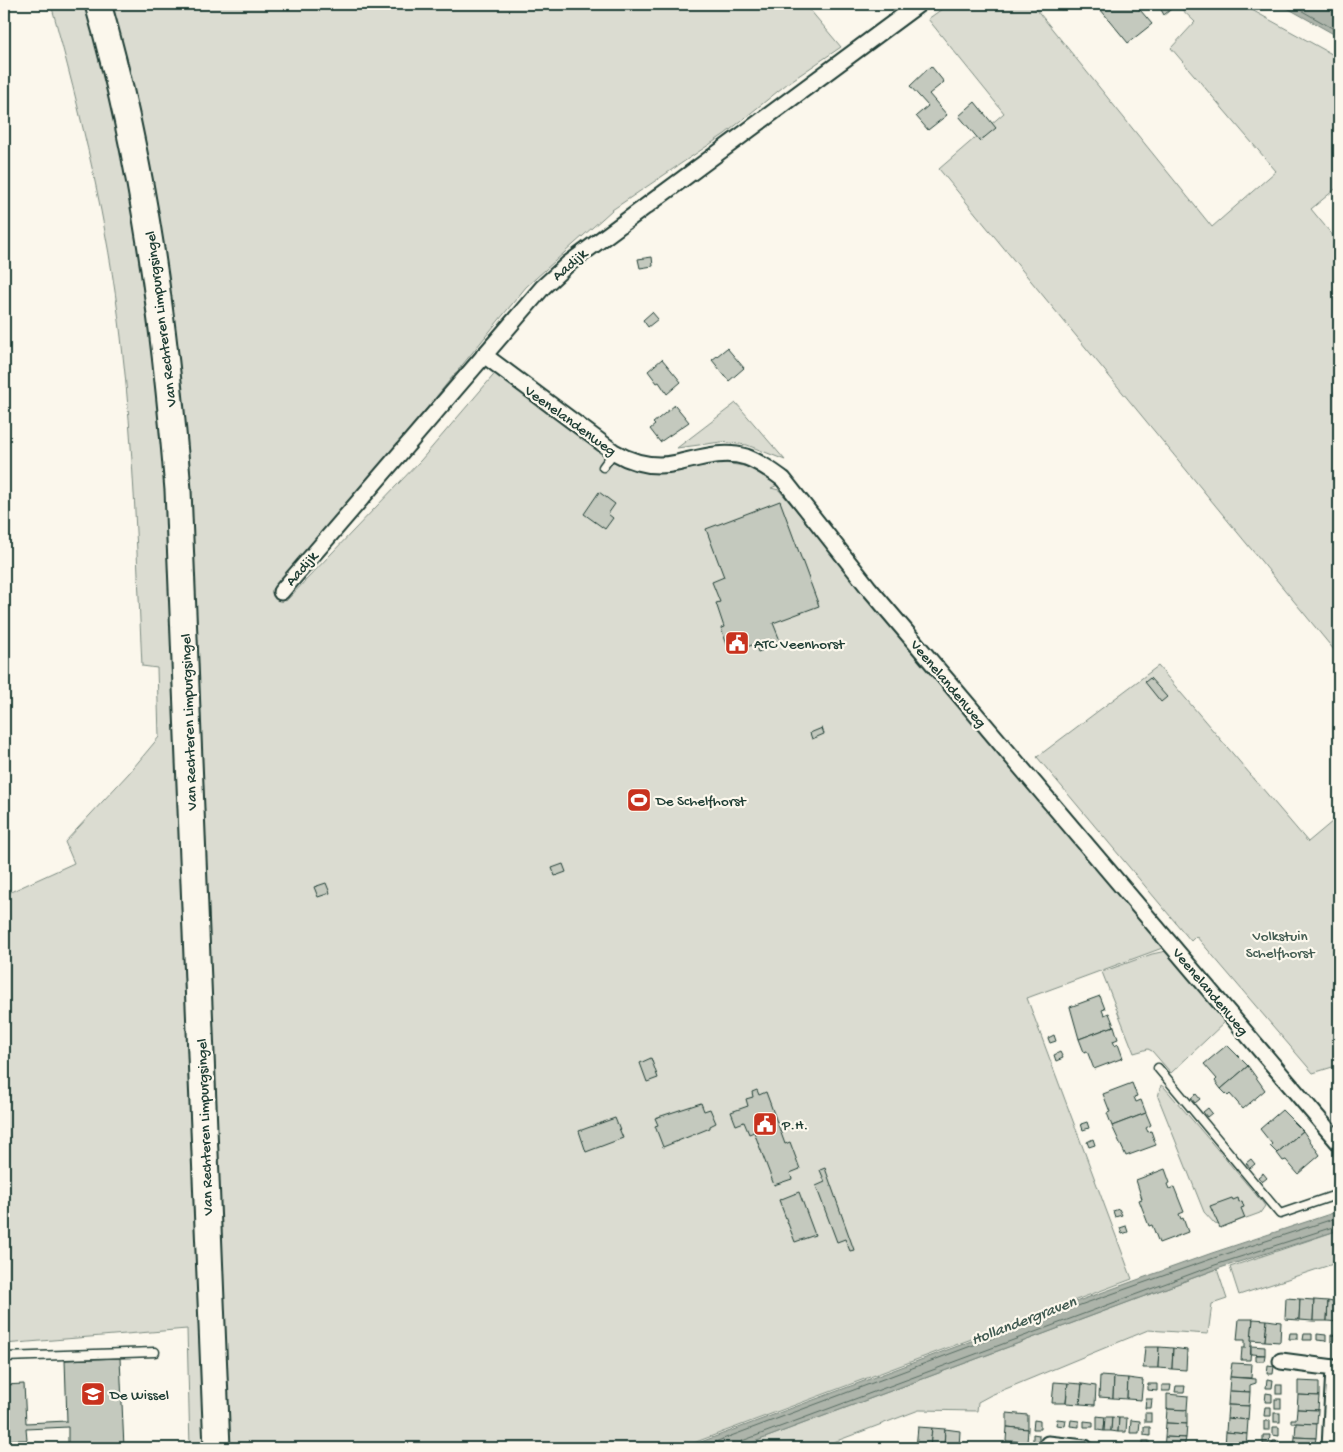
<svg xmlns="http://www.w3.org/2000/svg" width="1343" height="1452" viewBox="0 0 1343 1452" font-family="'Gochi Hand',sans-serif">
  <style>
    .green { fill: #dbdcd1; stroke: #7d8c82 }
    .water { fill: #adb4aa; stroke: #74847b }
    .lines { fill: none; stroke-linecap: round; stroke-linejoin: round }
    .shore { stroke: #586d63; stroke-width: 1 }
    .building { fill: #c4c9be; stroke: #1f3d34 }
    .lane-casing { stroke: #1f3d34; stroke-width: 11 }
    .street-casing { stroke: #1f3d34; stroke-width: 19 }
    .primary-casing { stroke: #1f3d34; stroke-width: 29 }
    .lane { stroke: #fbf7ec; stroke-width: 8 }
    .street { stroke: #fbf7ec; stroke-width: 15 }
    .primary { stroke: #fbf7ec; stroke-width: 25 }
    .labels { text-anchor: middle; stroke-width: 4.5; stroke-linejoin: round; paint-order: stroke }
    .street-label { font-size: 15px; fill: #1f3d34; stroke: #fbf7ec }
    .poi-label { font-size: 15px; fill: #1f3d34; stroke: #fbf7ec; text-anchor: start }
    .park-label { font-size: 15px; fill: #455d53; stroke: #fbf7ec }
    .water-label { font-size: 16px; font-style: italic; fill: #425b52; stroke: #fbf7ec }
  </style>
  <rect width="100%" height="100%" fill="#fbf7ec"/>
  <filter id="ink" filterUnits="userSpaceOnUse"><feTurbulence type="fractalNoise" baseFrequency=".02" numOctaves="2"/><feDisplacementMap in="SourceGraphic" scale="10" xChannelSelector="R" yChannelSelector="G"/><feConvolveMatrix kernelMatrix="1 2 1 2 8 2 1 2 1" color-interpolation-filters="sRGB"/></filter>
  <g filter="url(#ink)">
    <g class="green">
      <path d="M 51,4 L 87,4 L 110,93 L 135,218 L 153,334 L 169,525 L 207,1448 L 190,1448 L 187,1329 L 4,1344 L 4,895 L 74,863 L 65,842 L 129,773 L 159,737 L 157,668 L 142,666 C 137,557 134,447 121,337 C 108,224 81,114 51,4 Z"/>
      <polygon points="107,4 805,4 841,47 788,83 725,134 612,210 526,287 396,446 272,590 286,601 421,460 498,370 657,471 677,472 718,462 744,466 763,472 778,485 771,488 779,490 1165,947 1027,998 1132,1279 680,1448 228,1448 189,545"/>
      <polygon points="949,4 1032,4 1212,227 1276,171 1171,48 1195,22 1176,4 1241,4 1339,58 1339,186 1311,209 1339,243 1339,656 939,169 1004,113 928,19"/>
      <polygon points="736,403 785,460 747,445 721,442 677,448"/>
      <polygon points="1158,666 1308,842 1339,816 1339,1065 1313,1073 1196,936 1191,941 1037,757"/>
      <polygon points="1166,951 1226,1021 1171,1073 1152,1051 1148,1049 1134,1053 1102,972 1152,954"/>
      <polygon points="1161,1085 1165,1088 1263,1203 1265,1206 1260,1213 1224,1226 1215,1224 1204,1212 1158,1097"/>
      <polygon points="1339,1230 1339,1262 1239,1295 1230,1267"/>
      <polygon points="1217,1269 1227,1299 1212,1304 1208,1334 1148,1330 991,1395 978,1402 977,1411 919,1410 818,1448 738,1448"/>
    </g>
    <g class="water">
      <polygon points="1280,4 1339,4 1339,37"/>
      <polygon points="1339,1211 1339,1230 1217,1269 738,1448 685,1448 1081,1300 1212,1253"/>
    </g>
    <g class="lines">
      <g class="shore">
        <polyline points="1290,4 1339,32"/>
        <polyline points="699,1448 1083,1304 1214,1258 1339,1217"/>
        <polyline points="739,1448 742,1441 1215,1265 1339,1225"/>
      </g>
    </g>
    <g class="building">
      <polygon points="1055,4 1069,4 1061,10"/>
      <polygon points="1096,4 1135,4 1152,24 1128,43"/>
      <polygon points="1158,4 1175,4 1176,5 1164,15"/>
      <polygon points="931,66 944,82 929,94 947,115 928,130 916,116 928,106 910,86"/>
      <polygon points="975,102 996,128 980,141 959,116"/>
      <polygon points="652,257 653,266 640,268 638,259"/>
      <polygon points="652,312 658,319 648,327 643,320"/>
      <polygon points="727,348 744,368 729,381 712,360"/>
      <polygon points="662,359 681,382 667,394 659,382 657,383 648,371"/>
      <polygon points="675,405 689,422 660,442 650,429 655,425 653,423"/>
      <polygon points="599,492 615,504 608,514 613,518 605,529 584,514"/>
      <polygon points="780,501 819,606 773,623 781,643 758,652 755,644 730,653 721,628 724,627 716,603 720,602 712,582 724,577 706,529"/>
      <polygon points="1150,678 1167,697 1161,702 1145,682"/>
      <polygon points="822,728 824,734 812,739 810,733"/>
      <polygon points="563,864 566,872 555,876 552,868"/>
      <polygon points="326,883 330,893 318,897 314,887"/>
      <polygon points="1100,996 1105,1009 1102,1010 1104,1015 1109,1013 1114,1026 1079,1039 1070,1007"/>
      <polygon points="1114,1026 1118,1039 1113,1041 1115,1046 1118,1044 1123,1058 1094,1069 1087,1051 1084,1052 1079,1039"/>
      <polygon points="1054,1035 1056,1041 1050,1043 1048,1038"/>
      <polygon points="1227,1045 1248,1066 1221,1089 1215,1081 1217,1079 1204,1064"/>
      <polygon points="1060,1052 1063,1058 1056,1061 1054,1055"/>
      <polygon points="651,1058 658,1078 647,1082 640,1063"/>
      <polygon points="1248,1066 1265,1090 1243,1109 1230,1094 1228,1096 1221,1089"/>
      <polygon points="1132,1083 1137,1096 1134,1097 1136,1102 1141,1100 1146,1113 1112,1126 1107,1113 1110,1112 1103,1094"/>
      <polygon points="757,1090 759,1095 766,1092 785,1144 790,1142 800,1169 790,1173 792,1179 774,1185 754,1132 749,1134 744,1122 736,1125 731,1112 748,1106 746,1099 753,1097 752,1092"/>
      <polygon points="1196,1094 1200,1099 1195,1103 1191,1098"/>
      <polygon points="701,1103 704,1111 710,1109 716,1123 710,1126 710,1128 663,1147 655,1126 658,1125 655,1118"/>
      <polygon points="1208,1108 1212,1113 1207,1117 1203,1112"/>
      <polygon points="1282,1110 1303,1131 1277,1153 1270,1146 1272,1144 1260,1129"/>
      <polygon points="1146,1113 1151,1125 1146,1128 1148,1132 1151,1131 1156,1145 1126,1156 1112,1126"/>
      <polygon points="615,1118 623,1138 586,1152 579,1131"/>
      <polygon points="1087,1122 1089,1128 1083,1130 1081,1124"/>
      <polygon points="1303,1131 1320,1155 1298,1174 1286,1160 1283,1161 1277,1153"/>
      <polygon points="1093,1139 1095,1145 1089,1147 1087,1142"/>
      <polygon points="1251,1159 1255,1164 1250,1168 1246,1163"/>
      <polygon points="825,1168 854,1250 850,1251 845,1239 837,1242 816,1186 825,1182 820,1170"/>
      <polygon points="1165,1169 1170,1183 1167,1184 1169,1189 1174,1187 1184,1212 1179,1214 1181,1219 1183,1218 1188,1232 1159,1243 1152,1225 1149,1226 1139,1200 1142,1199 1136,1180"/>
      <polygon points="1263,1173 1267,1178 1262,1182 1258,1177"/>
      <polygon points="799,1192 815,1235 795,1242 779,1200"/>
      <polygon points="1232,1198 1233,1200 1238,1198 1239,1202 1242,1201 1244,1207 1241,1208 1245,1218 1220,1228 1210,1206"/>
      <polygon points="1119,1209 1122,1215 1115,1217 1113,1211"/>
      <polygon points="1126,1226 1128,1232 1122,1234 1120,1228"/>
      <polygon points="1286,1298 1300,1299 1299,1320 1285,1319"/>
      <polygon points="1300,1299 1314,1300 1313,1321 1299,1320"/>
      <polygon points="1314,1300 1328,1301 1327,1321 1313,1321"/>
      <polygon points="1328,1301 1339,1303 1339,1322 1327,1321"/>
      <polygon points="1239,1319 1253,1319 1250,1360 1241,1360 1242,1348 1245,1348 1245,1340 1237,1340"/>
      <polygon points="1253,1319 1267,1320 1265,1341 1251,1340"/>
      <polygon points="1267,1320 1281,1322 1280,1342 1265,1341"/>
      <polygon points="1290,1333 1298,1333 1298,1339 1289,1339"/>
      <polygon points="1304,1334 1312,1334 1312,1340 1303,1340"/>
      <polygon points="1317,1334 1326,1335 1326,1341 1317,1340"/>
      <polygon points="1331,1335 1339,1336 1339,1342 1331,1341"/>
      <polygon points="1251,1346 1265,1347 1265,1355 1251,1354"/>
      <polygon points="1145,1347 1159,1347 1158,1368 1143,1368"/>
      <polygon points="1159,1347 1173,1348 1172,1369 1158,1368"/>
      <polygon points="1173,1348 1187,1350 1186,1370 1172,1369"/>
      <polygon points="1256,1355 1265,1355 1264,1361 1256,1361"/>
      <polygon points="120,1358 124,1448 68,1448 68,1427 26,1429 27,1440 4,1440 4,1385 24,1384 26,1423 67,1421 65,1360"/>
      <polygon points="1232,1363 1252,1364 1251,1378 1230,1377"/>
      <polygon points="1268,1365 1274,1366 1273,1374 1267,1374"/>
      <polygon points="1100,1376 1114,1377 1113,1398 1099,1397"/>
      <polygon points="1114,1377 1128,1378 1127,1399 1113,1398"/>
      <polygon points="1230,1377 1256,1379 1256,1383 1250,1385 1250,1392 1229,1391"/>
      <polygon points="1128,1378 1143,1380 1141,1400 1127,1399"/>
      <polygon points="1267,1379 1273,1380 1272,1388 1266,1388"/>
      <polygon points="1298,1381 1319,1382 1319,1396 1298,1395"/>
      <polygon points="1054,1382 1068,1383 1066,1403 1052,1403"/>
      <polygon points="1068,1383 1082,1384 1080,1404 1066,1403"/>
      <polygon points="1082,1384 1096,1386 1095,1405 1080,1404"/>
      <polygon points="1148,1384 1157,1384 1157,1391 1148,1390"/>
      <polygon points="1162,1385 1171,1385 1170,1391 1162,1391"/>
      <rect x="1276" y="1385" width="6" height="9"/>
      <polygon points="1176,1386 1185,1386 1184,1392 1175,1392"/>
      <polygon points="1229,1391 1250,1392 1249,1406 1228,1405"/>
      <polygon points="1266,1393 1272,1394 1272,1402 1265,1402"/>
      <polygon points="1167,1394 1188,1396 1187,1410 1167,1409"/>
      <polygon points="1298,1395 1319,1396 1318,1410 1297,1409"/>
      <polygon points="1146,1399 1152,1399 1151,1408 1145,1408"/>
      <rect x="1275" y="1399" width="6" height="9"/>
      <polygon points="1228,1405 1249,1406 1248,1420 1227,1418"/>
      <polygon points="1265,1407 1271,1407 1271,1416 1264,1416"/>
      <polygon points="1167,1409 1187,1410 1187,1424 1166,1423"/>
      <polygon points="1297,1409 1318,1410 1317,1424 1291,1423 1291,1419 1296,1419"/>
      <polygon points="1007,1413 1028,1415 1028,1429 1007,1427"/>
      <rect x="1145" y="1413" width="6" height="9"/>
      <rect x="1274" y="1413" width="6" height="9"/>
      <polygon points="1097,1416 1105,1417 1104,1431 1097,1430"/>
      <polygon points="1105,1417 1112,1417 1111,1431 1104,1431"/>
      <polygon points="1112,1417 1119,1418 1118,1432 1111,1431"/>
      <polygon points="1119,1418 1127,1418 1126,1432 1118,1432"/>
      <polygon points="1227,1418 1248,1420 1247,1434 1226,1432"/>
      <polygon points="1057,1419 1066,1420 1065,1426 1056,1425"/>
      <polygon points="1034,1420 1040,1421 1040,1429 1033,1429"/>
      <polygon points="1071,1420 1079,1421 1079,1427 1070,1426"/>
      <polygon points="1131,1420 1140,1421 1139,1433 1130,1433"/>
      <polygon points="1084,1421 1093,1422 1093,1427 1084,1427"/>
      <rect x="1264" y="1421" width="6" height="9"/>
      <polygon points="1166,1423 1187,1424 1186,1438 1165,1437"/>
      <polygon points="1296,1423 1317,1424 1316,1438 1295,1437"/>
      <polygon points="918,1427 932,1428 930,1448 916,1448"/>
      <polygon points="1007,1427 1028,1429 1027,1442 1006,1441"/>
      <polygon points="1144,1427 1150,1427 1150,1436 1144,1435"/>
      <polygon points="1273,1427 1279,1427 1279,1436 1273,1435"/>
      <polygon points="932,1428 945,1429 944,1448 930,1448"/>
      <polygon points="945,1429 960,1431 959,1448 944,1448"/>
      <polygon points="1226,1432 1247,1434 1246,1448 1225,1446"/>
      <polygon points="1033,1434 1039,1435 1039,1443 1033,1443"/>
      <polygon points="1263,1435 1270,1435 1269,1444 1263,1444"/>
      <polygon points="1165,1437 1186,1438 1184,1448 1164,1448"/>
      <polygon points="1295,1437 1316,1438 1314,1448 1294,1448"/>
      <polygon points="1006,1441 1027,1442 1026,1448 1005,1448"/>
      <rect x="1143" y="1441" width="6" height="7"/>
      <polygon points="1273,1441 1279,1441 1278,1448 1272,1448"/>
    </g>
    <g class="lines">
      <defs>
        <g id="lane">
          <polyline points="603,467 614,452"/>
          <polyline points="1158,1068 1280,1214 1339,1194"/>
          <polyline points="4,1357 155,1352"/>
        </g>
        <g id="street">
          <path d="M 484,355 L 614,452 C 633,463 655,468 677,463 C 700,458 723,450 746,457 C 760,462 772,471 783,479 L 868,587 L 1339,1143"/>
          <polyline points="281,592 543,287 568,264 919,4"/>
          <polyline points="1281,1361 1334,1368 1330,1448"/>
          <polyline points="1048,1444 1085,1448"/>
        </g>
        <path id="primary" d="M 98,4 C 144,163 165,326 178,490 L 217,1448"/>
      </defs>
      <use href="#lane" class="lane-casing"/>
      <use href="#street" class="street-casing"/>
      <use href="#primary" class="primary-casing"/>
      <use href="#lane" class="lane"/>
      <use href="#street" class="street"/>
      <use href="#primary" class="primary"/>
    </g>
  </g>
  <defs>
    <symbol id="civic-square" viewBox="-11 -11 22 22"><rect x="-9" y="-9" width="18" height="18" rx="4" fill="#c8321e" stroke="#fbf7ec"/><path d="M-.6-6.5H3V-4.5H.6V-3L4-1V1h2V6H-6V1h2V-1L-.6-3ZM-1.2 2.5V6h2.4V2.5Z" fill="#fff"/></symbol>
    <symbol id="stadium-square" viewBox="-11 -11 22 22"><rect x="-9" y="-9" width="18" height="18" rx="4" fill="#c8321e" stroke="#fbf7ec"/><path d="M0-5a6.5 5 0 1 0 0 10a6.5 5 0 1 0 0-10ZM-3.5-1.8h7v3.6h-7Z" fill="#fff"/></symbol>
    <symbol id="school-square" viewBox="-11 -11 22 22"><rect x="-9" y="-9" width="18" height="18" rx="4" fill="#c8321e" stroke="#fbf7ec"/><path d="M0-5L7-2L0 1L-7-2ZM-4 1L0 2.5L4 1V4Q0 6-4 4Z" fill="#fff"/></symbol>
  </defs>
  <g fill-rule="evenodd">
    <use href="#civic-square" x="723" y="629" width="28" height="28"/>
    <use href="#stadium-square" x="625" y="786" width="28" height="28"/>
    <use href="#civic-square" x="751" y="1110" width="28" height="28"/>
    <use href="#school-square" x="79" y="1380" width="28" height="28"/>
  </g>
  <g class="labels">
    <g class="street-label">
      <text transform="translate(569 264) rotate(-41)" y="5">Aadijk</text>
      <text transform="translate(160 319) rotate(-97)" y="5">Van Rechteren Limpurgsingel</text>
      <text transform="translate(571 420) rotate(36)" y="5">Veenelandenweg</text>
      <text transform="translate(301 568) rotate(-49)" y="5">Aadijk</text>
      <text transform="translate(949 683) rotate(50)" y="5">Veenelandenweg</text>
      <text transform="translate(188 722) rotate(-92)" y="5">Van Rechteren Limpurgsingel</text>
      <text transform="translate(1211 991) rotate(50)" y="5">Veenelandenweg</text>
      <text transform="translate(204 1127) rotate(-92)" y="5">Van Rechteren Limpurgsingel</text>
    </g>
    <g class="poi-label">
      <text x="754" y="648">ATC Veenhorst</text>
      <text x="656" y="805">De Schelfhorst</text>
      <text x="782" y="1129">P.H.</text>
      <text x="110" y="1399">De Wissel</text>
    </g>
    <g class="park-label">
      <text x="1280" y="940">Volkstuin<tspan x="1280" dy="17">Schelfhorst</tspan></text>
    </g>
    <g class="water-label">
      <text transform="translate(1023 1319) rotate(-21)" y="6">Hollandergraven</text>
    </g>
  </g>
  <rect width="1343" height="1452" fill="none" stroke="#fbf7ec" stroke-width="20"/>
  <rect x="10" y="10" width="1323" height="1432" fill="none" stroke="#1f3d34" stroke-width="2" filter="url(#ink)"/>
</svg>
